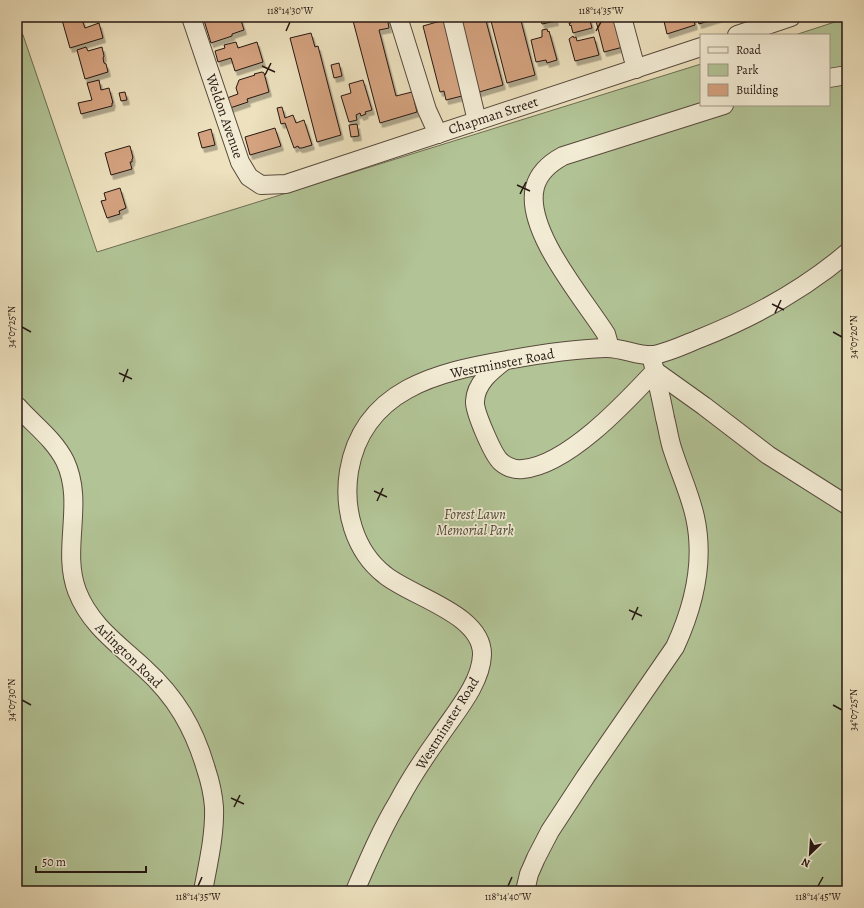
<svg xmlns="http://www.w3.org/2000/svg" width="864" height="908" viewBox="0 0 864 908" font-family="Alegreya,serif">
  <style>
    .green { fill: #b2c496; stroke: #6c6e54 }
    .building { fill: #d5a380; stroke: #251712; filter: url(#shadow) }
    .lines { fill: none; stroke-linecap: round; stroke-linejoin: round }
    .minor-casing { stroke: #574a3d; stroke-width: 20 }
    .minor { stroke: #f3ecd5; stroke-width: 18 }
    .ticks { fill: none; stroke: #251712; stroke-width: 1.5 }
    .labels { text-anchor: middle; stroke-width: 3.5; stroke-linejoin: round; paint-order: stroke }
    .street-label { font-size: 14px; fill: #251712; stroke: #f3ecd5 }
    .park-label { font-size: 14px; font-style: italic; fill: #4f4b3a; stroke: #f3ecd5 }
    .neatline { fill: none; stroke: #251712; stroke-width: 1.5 }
    .ticks-label { font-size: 10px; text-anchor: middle; fill: #251712 }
  </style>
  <defs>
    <filter id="shadow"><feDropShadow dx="2.5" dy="4.5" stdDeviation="0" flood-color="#0004"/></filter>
  </defs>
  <rect width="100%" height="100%" fill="#ede1be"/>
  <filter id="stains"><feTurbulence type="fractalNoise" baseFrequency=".005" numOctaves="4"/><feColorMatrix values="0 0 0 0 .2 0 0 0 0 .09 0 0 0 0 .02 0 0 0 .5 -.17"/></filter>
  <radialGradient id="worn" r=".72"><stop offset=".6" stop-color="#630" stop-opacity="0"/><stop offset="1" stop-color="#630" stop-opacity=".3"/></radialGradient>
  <polygon class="green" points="847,18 847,891 17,891 17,26 23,35 97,252 701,64 701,105 829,105 829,35 795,35"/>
  <g class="building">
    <polygon points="71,17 81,17 85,28 99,23 103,38 70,48 62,20"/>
    <polygon points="203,17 240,17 244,30 232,34 232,36 211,43"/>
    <polygon points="352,17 387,17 389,28 379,30 396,96 412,92 417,112 380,123"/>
    <polygon points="456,17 485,17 503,85 476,93"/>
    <polygon points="490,17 520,17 535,75 507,83"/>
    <polygon points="540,17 555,17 556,21 542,24"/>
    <polygon points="569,17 589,17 592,28 573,33 571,25 570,26 569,23 571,23"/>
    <polygon points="595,17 620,17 627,46 604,52"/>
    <polygon points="663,17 693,17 695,25 667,34"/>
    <polygon points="697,17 721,17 699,24"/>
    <polygon points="451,18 466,95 446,100 444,91 440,92 423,26"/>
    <polygon points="547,29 548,32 549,31 557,60 547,63 546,60 536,62 531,40 542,37 542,30"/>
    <polygon points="311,33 315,47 318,46 341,135 317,142 290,38"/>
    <polygon points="573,36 574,38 576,37 577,41 594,37 599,55 575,61 569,39"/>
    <polygon points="236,42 238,48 257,42 263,62 235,71 231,58 218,62 215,51 225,48 224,45"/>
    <polygon points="86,47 88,51 102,47 104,56 103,58 104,63 106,64 108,72 85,79 77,50"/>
    <polygon points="339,63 342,76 334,78 331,65"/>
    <polygon points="262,72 264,73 269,92 247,99 248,102 230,108 227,98 238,94 236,88 239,80 255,75 254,74"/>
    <polygon points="99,80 101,90 109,88 113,103 112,103 112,106 81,114 78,103 92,100 87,83"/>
    <polygon points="363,80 372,110 365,112 366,114 361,116 360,113 356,115 357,120 349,122 341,96 351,93 349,84"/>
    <polygon points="125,92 127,100 121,101 119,93"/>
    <polygon points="282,107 285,118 293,115 296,123 304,120 312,145 302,148 299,148 298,146 294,148 285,123 281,124 277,108"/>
    <polygon points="357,124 359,136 351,137 349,125"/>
    <polygon points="275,128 281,146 250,155 245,137"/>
    <polygon points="211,129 215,145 202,148 198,133"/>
    <polygon points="129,146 130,146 133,158 132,159 132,162 130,162 132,169 111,175 105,153"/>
    <polygon points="120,188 126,208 119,211 120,214 107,218 101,201 106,200 104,193"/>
  </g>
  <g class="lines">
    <defs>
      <g id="minor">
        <polyline points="191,17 240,162 249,177 261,185 286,184 701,47"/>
        <polyline points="398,17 427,110 438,134"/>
        <polyline points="452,17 477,121"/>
        <polyline points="622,17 636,69"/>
        <polyline points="737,35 791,17"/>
        <polyline points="829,78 847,75"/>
        <path d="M 610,348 L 606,334 C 584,299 524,230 535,187 C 539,172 550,163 563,156 L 724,105"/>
        <path d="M 504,361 C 491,371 476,383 475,401 C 474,411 493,455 501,462 C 507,467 515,470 523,469 C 568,465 626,402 655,371"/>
        <polyline points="655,371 704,406 768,455 847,505"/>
        <path d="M 17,406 C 33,424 54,439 65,461 C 85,503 61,549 77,591 C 90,625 118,644 144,668 C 176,697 194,728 206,769 C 210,781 213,794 214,807 C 215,835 208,864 203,891"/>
        <path d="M 355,891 C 368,861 381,830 398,802 C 410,779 424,758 439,737 C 454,714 481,684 482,655 C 483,614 412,597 385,575 C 354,551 343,509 349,471 C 363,389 438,372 507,360 C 540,354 572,349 605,348 C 621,347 640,357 654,355 C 670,352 686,344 701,338 C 754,317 803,290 847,253"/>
        <path d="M 525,891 L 529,874 L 536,858 L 550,831 L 586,776 L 675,647 C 694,606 705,562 695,517 C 690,494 680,473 673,451 C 669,440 668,429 665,418 C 661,397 656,376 651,355"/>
      </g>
    </defs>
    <use href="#minor" class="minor-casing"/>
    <use href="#minor" class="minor"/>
  </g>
  <path class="ticks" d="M 286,31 L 290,22M 596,31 L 601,22M 262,66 L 275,72M 265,75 L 271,63M 517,185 L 530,191M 520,194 L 526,182M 772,304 L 784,310M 775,313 L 781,300M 22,327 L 31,332M 833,332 L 842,337M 119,373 L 132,379M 123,382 L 128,369M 374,491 L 387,497M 377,501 L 383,488M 629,610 L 642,616M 632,620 L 638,607M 22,700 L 31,705M 833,705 L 842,710M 231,798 L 244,804M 234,807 L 240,795M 198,886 L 202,877M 508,886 L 512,877M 818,886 L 823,877"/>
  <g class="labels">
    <g class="street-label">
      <text transform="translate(493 115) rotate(-18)" y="5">Chapman Street</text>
      <text transform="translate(225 116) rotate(71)" y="5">Weldon Avenue</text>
      <text transform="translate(502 363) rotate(-11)" y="5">Westminster Road</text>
      <text transform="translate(129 655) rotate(44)" y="5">Arlington Road</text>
      <text transform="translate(447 723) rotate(-58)" y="5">Westminster Road</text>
    </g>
    <g class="park-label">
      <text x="475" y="519">Forest Lawn<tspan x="475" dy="16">Memorial Park</tspan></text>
    </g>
  </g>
  <rect width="864" height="908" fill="none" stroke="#ede1be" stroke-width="44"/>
  <rect x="700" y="34" width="130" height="72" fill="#f3ecd5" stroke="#a19787"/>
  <rect x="708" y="47" width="20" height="6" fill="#f3ecd5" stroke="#a19787"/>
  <text x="736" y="54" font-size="12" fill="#251712">Road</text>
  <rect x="708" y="64" width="20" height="12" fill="#b2c496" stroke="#a19787"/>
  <text x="736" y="74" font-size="12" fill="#251712">Park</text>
  <rect x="708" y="84" width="20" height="12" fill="#d5a380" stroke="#a19787"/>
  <text x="736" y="94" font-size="12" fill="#251712">Building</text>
  <g transform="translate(810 854) rotate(205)" stroke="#f3ecd5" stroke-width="3" paint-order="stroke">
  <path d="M0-3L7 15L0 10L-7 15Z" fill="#251712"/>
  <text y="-6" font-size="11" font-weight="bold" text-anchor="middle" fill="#251712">N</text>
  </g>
  <path d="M36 866v6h110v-6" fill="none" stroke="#251712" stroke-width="2"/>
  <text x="42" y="866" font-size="12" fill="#251712" stroke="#f3ecd5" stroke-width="3" paint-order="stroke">50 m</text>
  <rect x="22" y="22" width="820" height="864" class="neatline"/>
  <g class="ticks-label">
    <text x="290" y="14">118°14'30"W</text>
    <text x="601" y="14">118°14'35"W</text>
    <text transform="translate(11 327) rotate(-90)" y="4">34°07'25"N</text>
    <text transform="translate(853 337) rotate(-90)" y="4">34°07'20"N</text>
    <text transform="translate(11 700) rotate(-90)" y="4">34°07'30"N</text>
    <text transform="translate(853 710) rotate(-90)" y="4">34°07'25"N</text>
    <text x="198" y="900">118°14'35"W</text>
    <text x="508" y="900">118°14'40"W</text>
    <text x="818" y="900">118°14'45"W</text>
  </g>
  <rect width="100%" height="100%" filter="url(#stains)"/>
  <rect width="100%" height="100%" fill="url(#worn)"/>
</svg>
